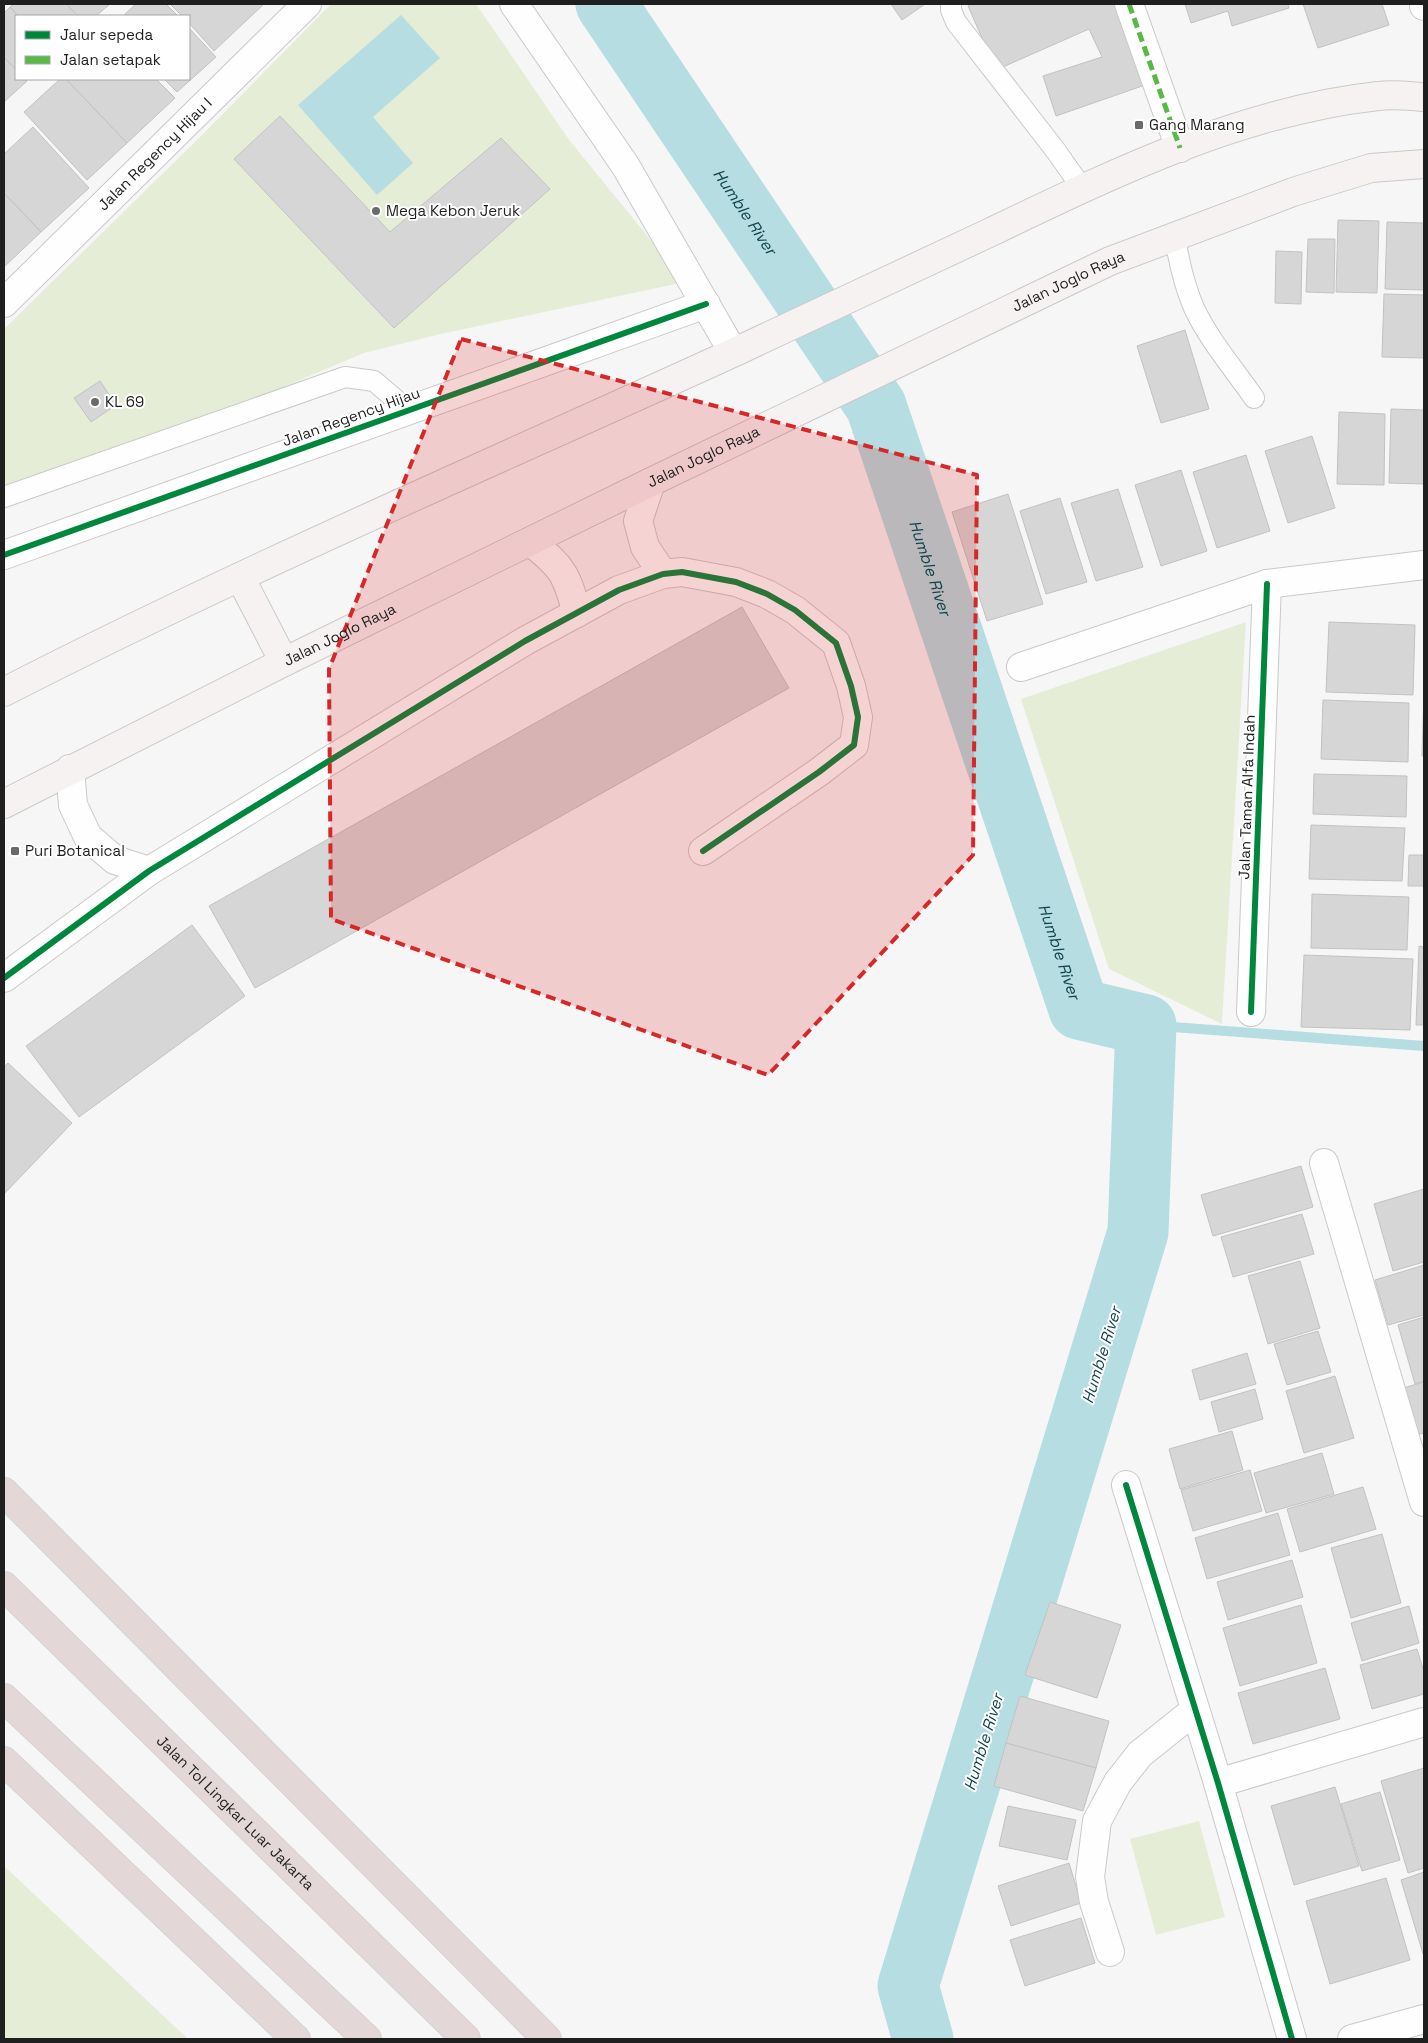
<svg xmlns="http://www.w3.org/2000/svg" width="1428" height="2043" viewBox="0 0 1428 2043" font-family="'Space Grotesk',sans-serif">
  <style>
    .green { fill: #e6edd7 }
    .water { fill: #b5dde2 }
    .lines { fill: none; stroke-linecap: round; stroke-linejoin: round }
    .stream { stroke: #b5dde2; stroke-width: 10 }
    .river { stroke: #b5dde2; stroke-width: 61 }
    .building { fill: #d7d6d7; stroke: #c3c2c3 }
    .service-casing { stroke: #cac9ca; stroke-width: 22 }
    .minor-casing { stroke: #cac9ca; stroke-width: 30 }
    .tertiary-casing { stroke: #cac9ca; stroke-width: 30 }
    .secondary-casing { stroke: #cac9ca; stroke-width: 30 }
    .motorway-casing { stroke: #d4d3d4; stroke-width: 30 }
    .service { stroke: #fefefe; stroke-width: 20 }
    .minor { stroke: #fefefe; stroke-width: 28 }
    .tertiary { stroke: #fefefe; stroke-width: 28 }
    .secondary { stroke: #f6f2f2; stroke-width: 28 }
    .motorway { stroke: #e4d7d7; stroke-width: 28 }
    .quiet { stroke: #58b947; stroke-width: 5; stroke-dasharray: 10 5; stroke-linecap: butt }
    .cycleway-casing { stroke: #fff; stroke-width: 9 }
    .cycleway { stroke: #00873e; stroke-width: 6 }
    .marked { fill: #d62828; fill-opacity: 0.2; stroke: #d62828; stroke-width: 4; stroke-dasharray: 10 6; stroke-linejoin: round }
    .poi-dot { fill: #6b6a6b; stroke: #fff; stroke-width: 2 }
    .labels { text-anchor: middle; stroke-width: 4; stroke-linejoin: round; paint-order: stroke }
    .poi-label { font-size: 15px; fill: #201f20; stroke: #fff; text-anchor: start }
    .street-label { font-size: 15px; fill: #201f20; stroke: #fff }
    .water-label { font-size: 16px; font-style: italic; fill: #13464c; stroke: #fff }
  </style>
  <rect width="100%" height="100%" fill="#f7f6f7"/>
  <g class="green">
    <polygon points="331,4 476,4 570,141 685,282 441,334 364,353 4,505 4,329 200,137"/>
    <polygon points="1246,622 1222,1024 1109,969 1021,699"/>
    <polygon points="1199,1821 1225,1917 1156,1935 1130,1839"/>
    <polygon points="4,1866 188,2039 4,2039"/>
  </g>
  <polygon class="water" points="401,15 440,58 373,117 413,163 377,195 298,105"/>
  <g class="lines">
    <polyline class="stream" points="1146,1025 1424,1046"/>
    <path class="river" id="s1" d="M 606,4 L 876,406 L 1079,1009 L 1146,1025 L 1138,1232 L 908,1986 L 923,2039"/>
  </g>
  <g class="building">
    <polygon points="14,4 66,4 78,16 18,16 10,7"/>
    <polygon points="66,4 110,4 96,16 78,16"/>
    <polygon points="136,4 166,4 178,16 123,16"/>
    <polygon points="170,4 264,4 214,51 189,23 189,16 182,16"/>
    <polygon points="891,4 925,4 902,20"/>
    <polygon points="972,4 1116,4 1148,84 1056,116 1043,76 1102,57 1089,29 996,70 968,6"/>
    <polygon points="1185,4 1288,4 1289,8 1232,26 1228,11 1191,23"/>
    <polygon points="1303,4 1382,4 1389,25 1318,48"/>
    <polygon points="10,7 18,16 16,16 16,70 4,57 4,13"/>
    <polygon points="189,28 216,57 177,92 164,79 189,79"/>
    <polygon points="4,57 16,70 16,79 24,79 27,81 4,102"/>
    <polygon points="60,79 66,79 127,143 87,180 24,112"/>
    <polygon points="66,79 156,79 175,98 127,143"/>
    <polygon points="280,116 390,232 501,138 550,189 394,328 234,159"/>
    <polygon points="33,127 89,188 41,232 4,193 4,154"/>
    <polygon points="4,193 41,232 4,267"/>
    <polygon points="1338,220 1379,221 1377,293 1336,292"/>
    <polygon points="1387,222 1424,223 1424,290 1385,289"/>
    <polygon points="1308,239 1335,239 1334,293 1306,292"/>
    <polygon points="1276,251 1302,252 1301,304 1275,303"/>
    <polygon points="1384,294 1424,295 1424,358 1382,357"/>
    <polygon points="1185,330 1209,409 1161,423 1137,346"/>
    <polygon points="100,381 116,405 91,422 74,398"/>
    <polygon points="1391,409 1424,410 1424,484 1389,483"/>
    <polygon points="1339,412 1385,414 1384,485 1337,484"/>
    <polygon points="1312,436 1335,508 1288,523 1265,451"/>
    <polygon points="1246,455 1270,531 1217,548 1193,472"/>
    <polygon points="1181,470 1207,551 1161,566 1135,485"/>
    <polygon points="1118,489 1143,567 1096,581 1071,503"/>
    <polygon points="1008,494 1043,604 987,621 952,512"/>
    <polygon points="1060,498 1087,582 1046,594 1020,511"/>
    <polygon points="742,607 789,688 255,988 209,906"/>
    <polygon points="1329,622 1415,625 1413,695 1326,692"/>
    <polygon points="1424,694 1424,756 1422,756"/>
    <polygon points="1323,700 1409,703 1408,762 1321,759"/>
    <polygon points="1314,774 1407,776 1406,817 1313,814"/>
    <polygon points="1311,825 1405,828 1402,881 1309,879"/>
    <polygon points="1409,855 1424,855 1424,886 1408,886"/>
    <polygon points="1312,894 1409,897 1407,950 1311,948"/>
    <polygon points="192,925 245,996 79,1117 26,1046"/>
    <polygon points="1419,946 1424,947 1424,1025 1416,1025"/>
    <polygon points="1304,955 1413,959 1410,1030 1301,1027"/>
    <polygon points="8,1063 72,1123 4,1194 4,1067"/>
    <polygon points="1301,1166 1313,1207 1213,1236 1201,1195"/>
    <polygon points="1424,1189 1424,1262 1393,1271 1374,1204"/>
    <polygon points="1302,1214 1314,1254 1233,1277 1221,1237"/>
    <polygon points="1300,1261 1320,1328 1268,1344 1248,1276"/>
    <polygon points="1424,1265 1424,1315 1388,1325 1375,1280"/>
    <polygon points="1424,1317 1424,1381 1415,1384 1398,1325"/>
    <polygon points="1318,1331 1331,1372 1287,1385 1274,1344"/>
    <polygon points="1247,1353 1256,1384 1200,1400 1192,1370"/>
    <polygon points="1335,1376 1354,1438 1304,1453 1286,1391"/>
    <polygon points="1424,1382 1424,1433 1413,1436 1400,1389"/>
    <polygon points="1255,1389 1263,1419 1219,1432 1211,1402"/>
    <polygon points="1232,1431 1243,1470 1180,1489 1169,1449"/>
    <polygon points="1322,1453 1334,1494 1266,1513 1254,1473"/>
    <polygon points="1250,1470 1262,1511 1193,1531 1181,1490"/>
    <polygon points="1363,1487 1376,1529 1300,1552 1287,1509"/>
    <polygon points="1278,1513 1290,1555 1207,1579 1195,1538"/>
    <polygon points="1382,1534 1401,1603 1351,1618 1331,1548"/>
    <polygon points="1292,1560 1303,1597 1228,1620 1217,1582"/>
    <polygon points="1050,1602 1121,1625 1097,1698 1025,1675"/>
    <polygon points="1301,1605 1317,1663 1240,1686 1223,1628"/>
    <polygon points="1409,1606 1419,1643 1362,1661 1351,1623"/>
    <polygon points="1417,1649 1424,1672 1424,1694 1372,1709 1360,1665"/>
    <polygon points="1325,1668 1340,1719 1253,1744 1238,1693"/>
    <polygon points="1020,1696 1109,1721 1096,1768 1006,1743"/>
    <polygon points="1006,1743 1096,1768 1083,1811 994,1786"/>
    <polygon points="1424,1768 1424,1868 1408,1873 1381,1781"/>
    <polygon points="1335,1787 1359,1866 1294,1885 1271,1806"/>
    <polygon points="1380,1792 1400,1860 1362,1871 1341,1804"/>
    <polygon points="1008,1806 1076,1820 1067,1860 999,1846"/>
    <polygon points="1069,1863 1081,1903 1011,1926 998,1886"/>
    <polygon points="1424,1872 1424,1954 1423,1954 1401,1880"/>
    <polygon points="1386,1878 1410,1960 1330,1984 1306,1901"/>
    <polygon points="1081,1918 1095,1963 1025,1986 1010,1940"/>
  </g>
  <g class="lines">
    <defs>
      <g id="service">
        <polyline points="951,4 951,10 956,22 1056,151 1082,188"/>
        <path d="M 1175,238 C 1179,262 1184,285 1194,308 C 1209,340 1234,369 1254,398"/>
        <polyline points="4,497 345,377 374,381 408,410"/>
      </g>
      <g id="minor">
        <polyline points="514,4 625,165 733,352"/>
        <polyline points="1129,4 1180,148"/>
        <polyline points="1424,4 1424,6"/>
        <path id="s2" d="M 4,303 L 307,4"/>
        <polyline points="651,482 638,521 645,547 663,574"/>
        <path d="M 531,542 C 563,568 566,573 577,613"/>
        <polyline points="4,555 706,304"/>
        <polyline points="1021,667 1267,584 1424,565"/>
        <polyline points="70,769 73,805 88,837 115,860 149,871"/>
        <polyline points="4,978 149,871 525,641 619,590 663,574 682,572 736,582 767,594 795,610 836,643 851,686 858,717 854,745 819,772 703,851"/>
        <polyline points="1251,1012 1267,584"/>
        <polyline points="1324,1163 1424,1502"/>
        <polyline points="1126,1485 1218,1783 1292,2039"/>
        <polyline points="1218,1783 1424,1722"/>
        <polyline points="1110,1952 1094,1902 1090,1877 1097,1821 1118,1782 1140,1754 1195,1710"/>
      </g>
      <polyline id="tertiary" points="1352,2039 1424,2019"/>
      <g id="secondary">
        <polyline points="240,577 284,662"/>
        <path d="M 4,692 C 244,569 492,463 737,351 C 822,311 906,272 991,232 C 1114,173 1241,111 1378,96 C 1393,94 1409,96 1424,97"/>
        <path id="s3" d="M 4,804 L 284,662 L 651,482 L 1110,261 L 1293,192 L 1371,168 L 1424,164"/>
      </g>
      <g id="motorway">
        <polyline points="4,1492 547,2039"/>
        <path id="s4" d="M 4,1586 L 466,2039"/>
        <polyline points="4,1698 367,2039"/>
        <polyline points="4,1761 296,2039"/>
      </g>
    </defs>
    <use href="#service" class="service-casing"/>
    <use href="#minor" class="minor-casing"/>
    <use href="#tertiary" class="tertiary-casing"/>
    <use href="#secondary" class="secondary-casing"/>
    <use href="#motorway" class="motorway-casing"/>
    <use href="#service" class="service"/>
    <use href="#minor" class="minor"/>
    <use href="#tertiary" class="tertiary"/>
    <use href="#secondary" class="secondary"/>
    <use href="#motorway" class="motorway"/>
    <polyline class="quiet" points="1129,4 1180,148"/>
    <defs>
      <g id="cycleway">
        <polyline points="4,555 706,304"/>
        <polyline points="4,978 149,871 525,641 619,590 663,574 682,572 736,582 767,594 795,610 836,643 851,686 858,717 854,745 819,772 703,851"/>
        <polyline points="1251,1012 1267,584"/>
        <polyline points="1126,1485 1218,1783 1292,2039"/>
      </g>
    </defs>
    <use href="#cycleway" class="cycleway-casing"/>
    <use href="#cycleway" class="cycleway"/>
  </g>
  <path class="marked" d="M 461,339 L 977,475 L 973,855 L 768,1075 L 331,919 L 329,669 Z"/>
  <g class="poi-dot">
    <rect x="1134" y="120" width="10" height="10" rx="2.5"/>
    <circle cx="376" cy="211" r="5"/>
    <circle cx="95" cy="402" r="5"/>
    <rect x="10" y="846" width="10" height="10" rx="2.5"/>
  </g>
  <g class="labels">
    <g class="poi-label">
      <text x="1149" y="130">Gang Marang</text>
      <text x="386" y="216">Mega Kebon Jeruk</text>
      <text x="105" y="407">KL 69</text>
      <text x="25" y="856">Puri Botanical</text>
    </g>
    <g class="street-label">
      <text dy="5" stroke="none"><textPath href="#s2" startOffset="212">Jalan Regency Hijau I</textPath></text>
      <text dy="5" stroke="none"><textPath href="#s3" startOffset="1186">Jalan Joglo Raya</textPath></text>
      <text transform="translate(351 417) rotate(-20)" y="5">Jalan Regency Hijau</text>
      <text dy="5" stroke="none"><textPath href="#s3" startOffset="781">Jalan Joglo Raya</textPath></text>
      <text dy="5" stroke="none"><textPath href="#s3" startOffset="376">Jalan Joglo Raya</textPath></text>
      <text transform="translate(1247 797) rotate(-88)" y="5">Jalan Taman Alfa Indah</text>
      <text dy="5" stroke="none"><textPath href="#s4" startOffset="324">Jalan Tol Lingkar Luar Jakarta</textPath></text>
    </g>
    <g class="water-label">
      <text dy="6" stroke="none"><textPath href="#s1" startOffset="250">Humble River</textPath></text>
      <text dy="6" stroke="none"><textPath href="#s1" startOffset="655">Humble River</textPath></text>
      <text dy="6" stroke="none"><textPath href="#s1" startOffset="1060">Humble River</textPath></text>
      <text transform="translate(1101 1355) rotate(-73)" y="6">Humble River</text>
      <text transform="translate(983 1742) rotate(-73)" y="6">Humble River</text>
    </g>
  </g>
  <rect width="1428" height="2043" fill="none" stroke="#201f20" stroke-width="10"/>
  <rect x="15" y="15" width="175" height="65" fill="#ffffff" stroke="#a6a5a6"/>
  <rect x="25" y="31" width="25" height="8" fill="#00873e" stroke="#a6a5a6"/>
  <text x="60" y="40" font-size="15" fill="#201f20">Jalur sepeda</text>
  <rect x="25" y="56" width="25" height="8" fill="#58b947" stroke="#a6a5a6"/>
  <text x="60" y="65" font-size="15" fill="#201f20">Jalan setapak</text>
</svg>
